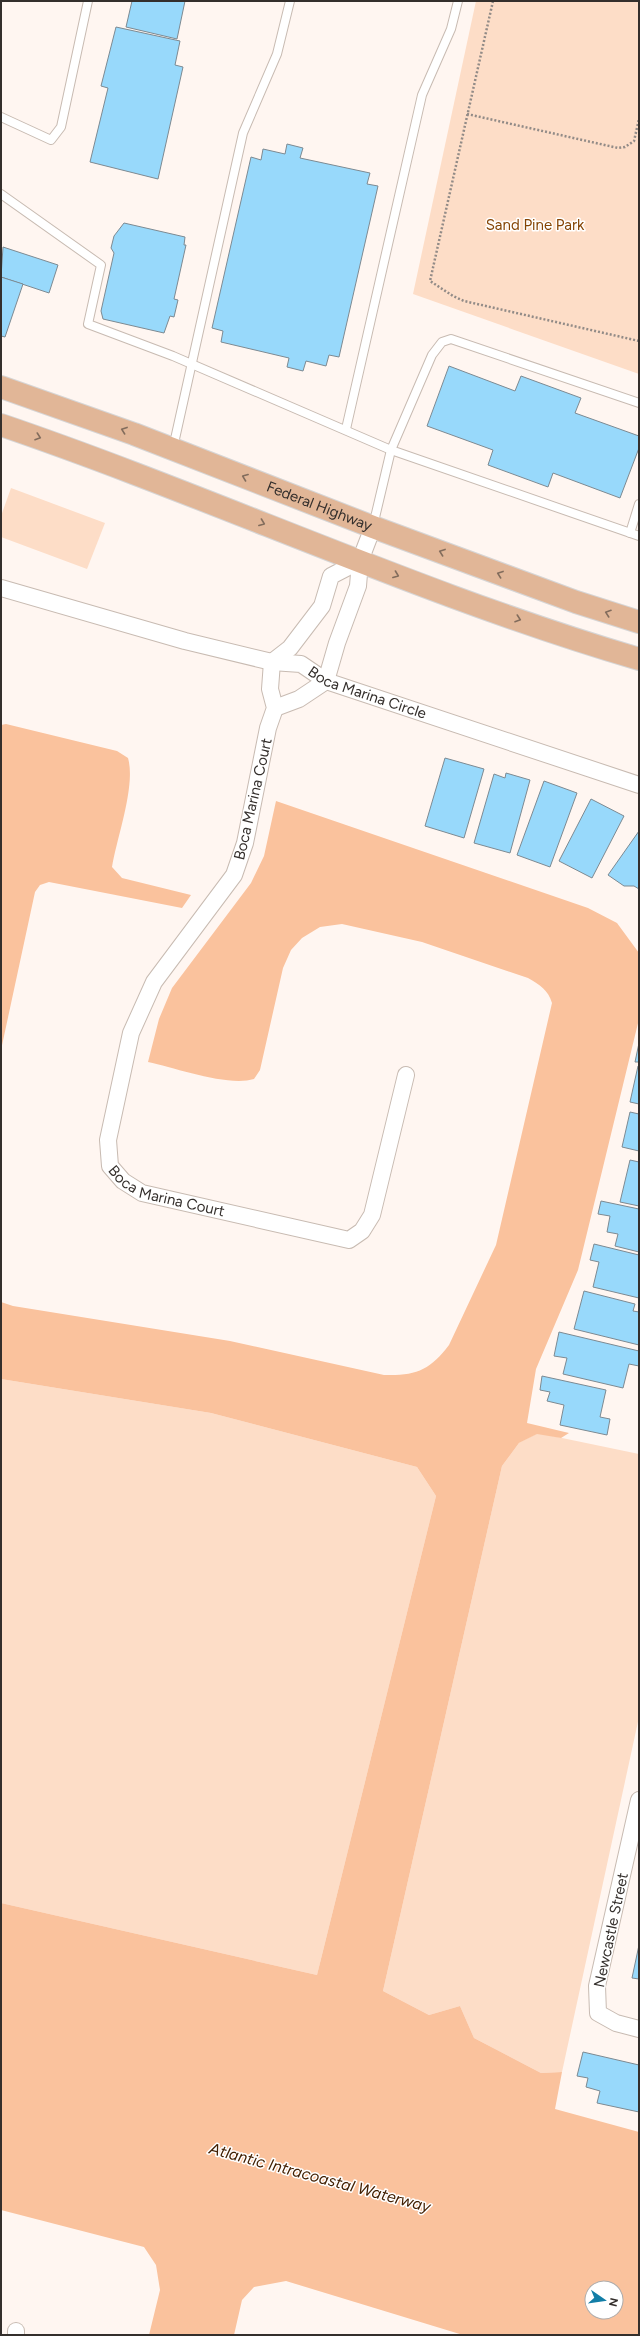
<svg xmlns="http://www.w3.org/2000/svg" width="640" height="2336" viewBox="0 0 640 2336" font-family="Figtree,sans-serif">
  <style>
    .green { fill: #fdddc7 }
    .water { fill: #fac29d; fill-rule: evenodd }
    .building { fill: #98d9fb; stroke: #7d8a92 }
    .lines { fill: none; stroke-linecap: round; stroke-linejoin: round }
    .service-casing { stroke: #c8bbb2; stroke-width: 10 }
    .minor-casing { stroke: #c8bbb2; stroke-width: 18 }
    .primary-casing { stroke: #d6d5d5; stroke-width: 24 }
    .path { stroke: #928b87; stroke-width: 2.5; stroke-dasharray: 2 2; stroke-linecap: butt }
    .service { stroke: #fff; stroke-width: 8 }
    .minor { stroke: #fff; stroke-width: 16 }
    .primary { stroke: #e1b697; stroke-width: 22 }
    .oneway { stroke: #826c5c }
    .labels { text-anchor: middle; stroke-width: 3; stroke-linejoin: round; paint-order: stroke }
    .park-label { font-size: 15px; fill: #854404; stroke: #fff }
    .street-label { font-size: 15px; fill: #342f2c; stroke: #fff }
    .water-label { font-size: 16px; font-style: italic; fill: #422003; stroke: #fff }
  </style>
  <rect width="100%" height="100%" fill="#fff6f1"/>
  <g class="green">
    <polygon points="476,1 639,1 639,374 413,294"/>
    <polygon points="11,488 105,523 87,569 1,537 1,516"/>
    <polygon points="1,1379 211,1413 417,1467 436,1496 317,1975 1,1903"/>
    <polygon points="538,1433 639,1454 639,1717 562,2072 541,2073 474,2038 460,2006 429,2015 383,1991 502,1466 519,1443"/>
  </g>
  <g class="water">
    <path d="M 6,724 L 117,751 L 128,758 C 136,785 117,837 112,867 L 122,878 L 191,895 L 182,908 L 49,882 L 40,885 L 35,892 L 1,1050 L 1,725 Z"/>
    <path d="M 276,801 L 588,908 L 617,923 L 639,953 L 639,1019 L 578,1270 L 536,1369 L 527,1423 L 569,1433 L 561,1438 L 537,1434 L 519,1443 L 502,1466 L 383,1991 L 429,2015 L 460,2006 L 474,2038 L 541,2073 L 562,2072 L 555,2109 L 639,2132 L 639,2335 L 463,2335 L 286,2281 L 254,2287 L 242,2300 L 234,2335 L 149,2335 L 160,2290 L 156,2265 L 144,2247 L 1,2210 L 1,1903 L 317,1975 L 436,1496 L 417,1467 L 211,1413 L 1,1379 L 1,1302 L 13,1306 L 230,1341 L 384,1375 C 416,1376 430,1370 449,1345 L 496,1245 L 552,1003 C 548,990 540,985 528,978 L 422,942 L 342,924 L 320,927 L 302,938 L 291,950 L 283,968 L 260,1070 L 254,1079 C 228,1087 176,1068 148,1062 L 159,1019 L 172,988 L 251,883 L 264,856 ZM 592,2288 L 616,2288 L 616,2312 L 592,2312 Z"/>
  </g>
  <g class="building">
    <polygon points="132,1 185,1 177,39 126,27"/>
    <polygon points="116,27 180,41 175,65 183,67 158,179 90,162 108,88 101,86"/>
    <polygon points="287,144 303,148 300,158 370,173 367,184 378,186 339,357 329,355 326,366 306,361 303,371 287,367 289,358 221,342 223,331 212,328 251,157 261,160 263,149 285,154"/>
    <polygon points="124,223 185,237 184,245 186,245 174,299 178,300 174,317 170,316 164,333 103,319 101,311 114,253 111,248 114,236"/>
    <polygon points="3,247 58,265 49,293 1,277"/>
    <polygon points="1,277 23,284 5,337 1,336"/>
    <polygon points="449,366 515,391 521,376 581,398 575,413 639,436 639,448 620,498 553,473 548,487 488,465 493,450 427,426"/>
    <polygon points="445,758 484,769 464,838 425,826"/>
    <polygon points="506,773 530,780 510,853 474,843 494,774 505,778"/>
    <polygon points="544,781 577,793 550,867 517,855"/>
    <polygon points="591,799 624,816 592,878 559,861"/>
    <polygon points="639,831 639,889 634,886 624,886 608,875"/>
    <polygon points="639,1043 639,1062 635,1062"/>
    <polygon points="638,1066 639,1066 639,1104 630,1102"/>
    <polygon points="630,1112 639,1114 639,1151 622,1147"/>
    <polygon points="630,1160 639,1162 639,1206 620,1202"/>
    <polygon points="601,1201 639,1209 639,1252 615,1246 618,1234 607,1232 610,1216 598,1214"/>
    <polygon points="594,1244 639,1255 639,1298 593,1287 599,1262 590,1260"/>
    <polygon points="584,1291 635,1304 633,1311 639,1312 639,1345 574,1329"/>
    <polygon points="559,1332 639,1351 639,1366 629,1364 623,1388 563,1374 567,1358 554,1356"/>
    <polygon points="542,1376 606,1390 600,1417 610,1419 607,1435 560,1425 564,1405 547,1401 550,1392 540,1390"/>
    <polygon points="639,1945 639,1979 632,1978"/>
    <polygon points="583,2052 639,2065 639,2112 597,2103 600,2091 586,2087 588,2078 577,2076"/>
  </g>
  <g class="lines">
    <defs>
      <g id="service">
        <polyline points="1,117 51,140 61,127 88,1"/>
        <polyline points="1,194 101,265 88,324 173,356 391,450 639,536"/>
        <polyline points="346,429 422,95 451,29 458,1"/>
        <polyline points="173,448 243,133 277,54 290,1"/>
        <polyline points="373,526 391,450 432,355 442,342 451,339 639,403"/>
        <polyline points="630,533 639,504"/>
      </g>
      <g id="minor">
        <path id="s1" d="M 360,561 L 331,576 L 322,606 L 290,648 L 272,662 L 270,689 L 275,708 L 268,728 L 245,843 L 234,875 L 154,982 L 131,1033 L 108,1140 L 110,1166 L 123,1181 L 142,1193 L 349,1240 L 362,1231 L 372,1215 L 406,1075"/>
        <path id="s2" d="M 1,588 L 185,641 L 272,662 L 301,664 L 326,681 L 639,785"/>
        <polyline points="275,708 299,699 326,681 337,643 358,586 360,561 373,527"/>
        <polyline points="639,1800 597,1986 598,2013 616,2023 639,2029"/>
        <polyline points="16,2335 16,2331"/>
      </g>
      <g id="primary">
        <path id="s3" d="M 1,387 L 134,434 L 373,527 L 576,602 L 639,622"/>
        <path d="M 1,425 C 215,498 421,595 639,659"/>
      </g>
    </defs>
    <use href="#service" class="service-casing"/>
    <use href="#minor" class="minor-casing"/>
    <use href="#primary" class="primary-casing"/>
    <g class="path">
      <polyline points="493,1 430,281 453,296 464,301 639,341"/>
      <polyline points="467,114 618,148 625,147 634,141 639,119"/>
    </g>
    <use href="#service" class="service"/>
    <use href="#minor" class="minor"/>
    <use href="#primary" class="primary"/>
  </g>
  <defs><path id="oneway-chevron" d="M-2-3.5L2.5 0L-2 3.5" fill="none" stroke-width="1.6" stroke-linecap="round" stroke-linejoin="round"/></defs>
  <g class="oneway">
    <use href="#oneway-chevron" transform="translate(124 430) rotate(-160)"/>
    <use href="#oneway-chevron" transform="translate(38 437) rotate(19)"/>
    <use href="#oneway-chevron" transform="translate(245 477) rotate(-159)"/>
    <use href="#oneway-chevron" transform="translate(262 523) rotate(21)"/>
    <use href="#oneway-chevron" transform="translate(442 552) rotate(-160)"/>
    <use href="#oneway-chevron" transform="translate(500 574) rotate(-160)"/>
    <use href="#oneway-chevron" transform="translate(396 575) rotate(21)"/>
    <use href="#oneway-chevron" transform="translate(608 613) rotate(-161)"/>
    <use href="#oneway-chevron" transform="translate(518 619) rotate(19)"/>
  </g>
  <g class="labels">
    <g class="park-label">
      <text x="535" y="230">Sand Pine Park</text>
    </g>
    <g class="street-label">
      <text dy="5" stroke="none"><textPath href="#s3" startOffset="340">Federal Highway</textPath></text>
      <text dy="5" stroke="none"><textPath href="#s2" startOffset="383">Boca Marina Circle</textPath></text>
      <text transform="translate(253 799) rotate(-77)" y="5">Boca Marina Court</text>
      <text dy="5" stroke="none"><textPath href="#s1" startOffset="748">Boca Marina Court</textPath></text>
      <text transform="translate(611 1930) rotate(-78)" y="5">Newcastle Street</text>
    </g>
    <g class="water-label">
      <text transform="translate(320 2177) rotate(15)" y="6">Atlantic Intracoastal Waterway</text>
    </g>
  </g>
  <rect width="640" height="2336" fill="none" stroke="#342f2c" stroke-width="4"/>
  <g transform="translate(604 2300) rotate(103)"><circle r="19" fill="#ffffff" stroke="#aeacab"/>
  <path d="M0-3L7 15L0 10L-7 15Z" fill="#127ea7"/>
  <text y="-6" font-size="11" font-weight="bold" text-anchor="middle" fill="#342f2c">N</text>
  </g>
</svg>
